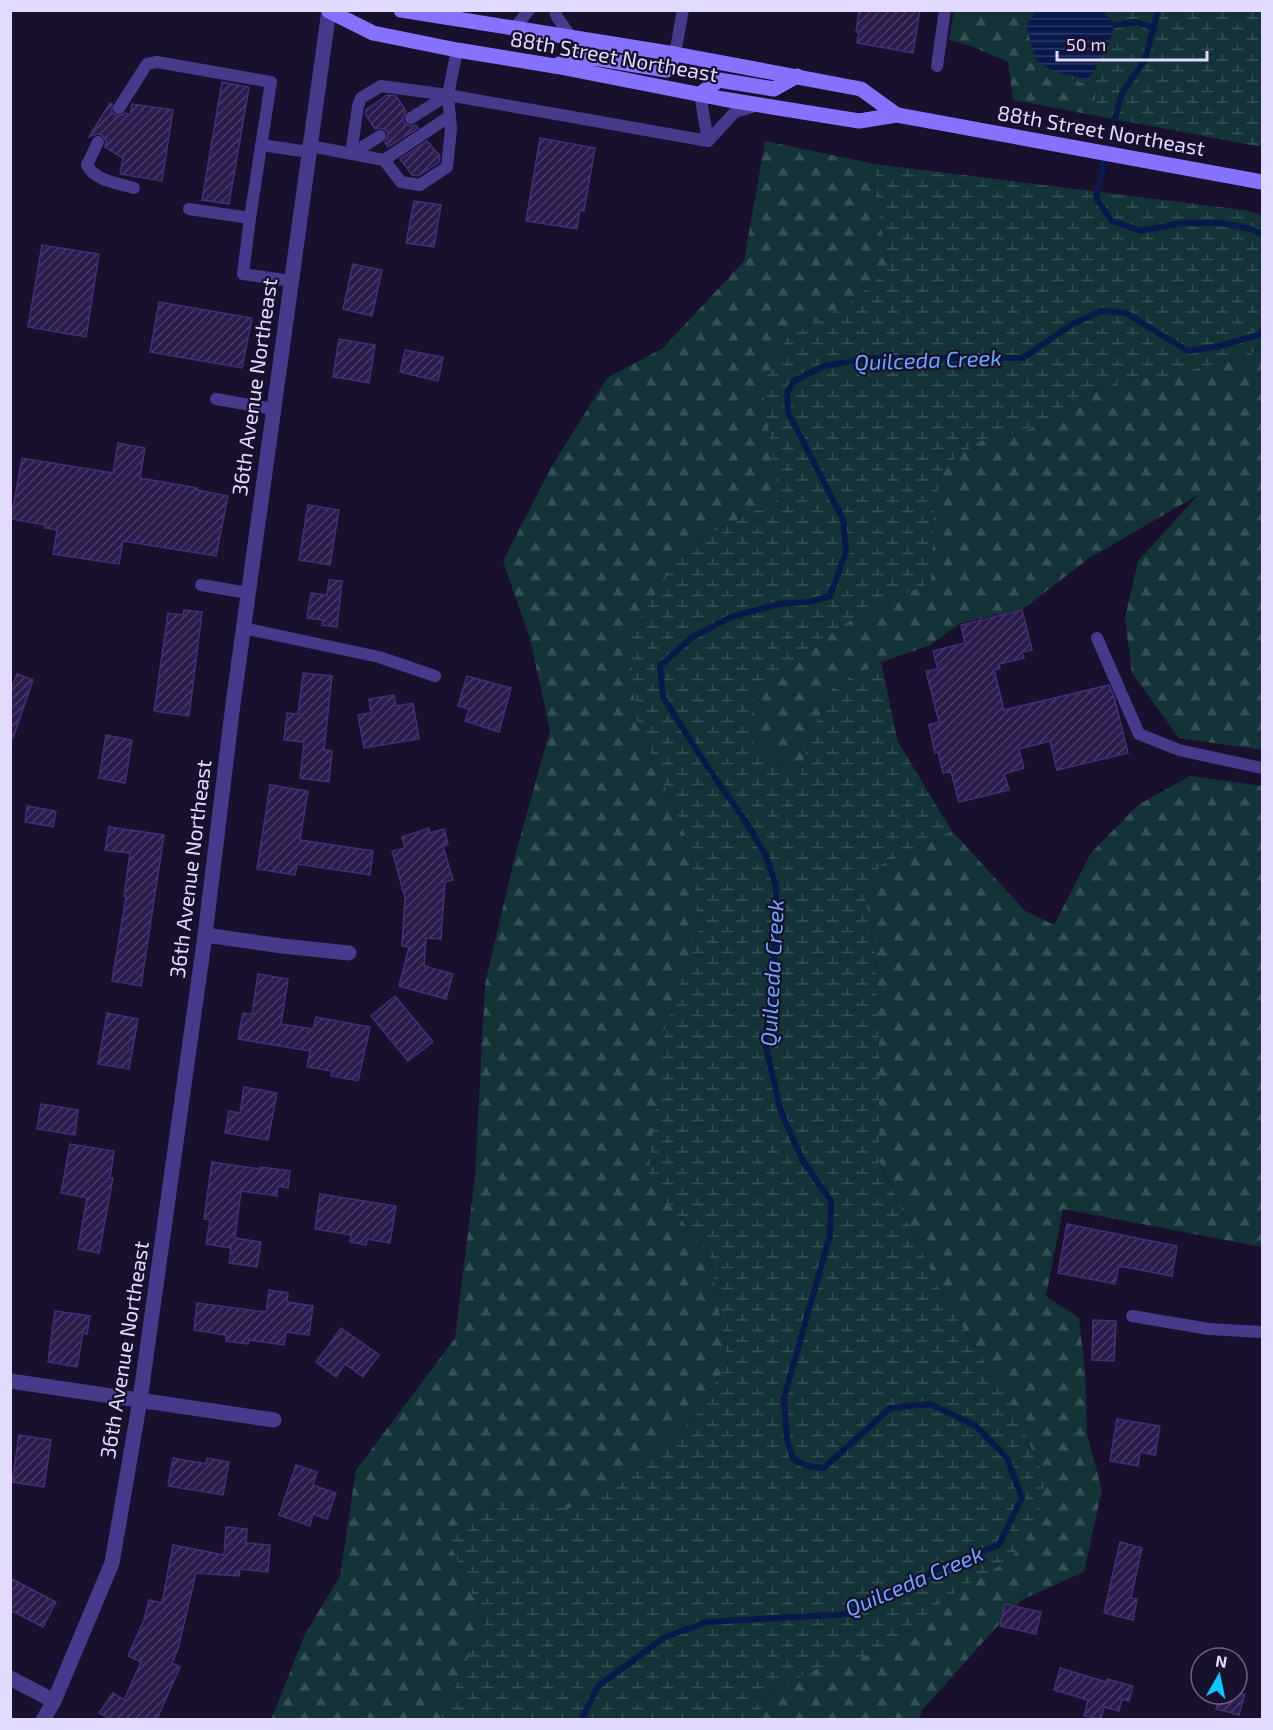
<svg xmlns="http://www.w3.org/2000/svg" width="1273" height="1730" viewBox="0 0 1273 1730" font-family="'Exo 2',sans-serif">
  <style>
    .forest { fill: url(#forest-firs) }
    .wetland { fill: url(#wetland-marsh) }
    .water { fill: url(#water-rules) }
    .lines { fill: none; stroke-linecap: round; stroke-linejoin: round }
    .stream { stroke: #09194c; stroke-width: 6 }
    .building { fill: url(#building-hatch); stroke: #452d7a; stroke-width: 1.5 }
    .service { stroke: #473a8c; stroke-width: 12 }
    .minor { stroke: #473a8c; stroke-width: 15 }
    .secondary { stroke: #8772ff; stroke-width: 15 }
    .labels { text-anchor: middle; stroke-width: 4.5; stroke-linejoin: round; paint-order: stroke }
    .street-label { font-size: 21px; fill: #e3dbff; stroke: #18102c }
    .water-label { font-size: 22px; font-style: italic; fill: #69a7ff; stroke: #18102c }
  </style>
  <defs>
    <pattern id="forest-firs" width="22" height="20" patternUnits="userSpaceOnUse" patternTransform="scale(1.5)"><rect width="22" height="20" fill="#133336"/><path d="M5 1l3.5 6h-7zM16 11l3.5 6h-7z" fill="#355054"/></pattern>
    <pattern id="wetland-marsh" width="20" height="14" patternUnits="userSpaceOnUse" patternTransform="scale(1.5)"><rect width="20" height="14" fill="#133336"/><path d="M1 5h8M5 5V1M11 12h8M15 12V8" fill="none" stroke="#355054"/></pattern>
    <pattern id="water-rules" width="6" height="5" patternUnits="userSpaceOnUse" patternTransform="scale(1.5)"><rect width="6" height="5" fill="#09194c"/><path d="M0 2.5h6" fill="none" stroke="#2d3a67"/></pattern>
    <pattern id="building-hatch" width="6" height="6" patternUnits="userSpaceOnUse" patternTransform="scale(1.5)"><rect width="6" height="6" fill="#2c1b4d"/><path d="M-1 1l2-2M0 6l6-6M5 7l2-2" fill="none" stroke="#4a3c68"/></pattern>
  </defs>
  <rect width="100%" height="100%" fill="#18102c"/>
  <g class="forest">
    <polygon points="954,11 1031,11 1026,25 1036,61 1056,72 1097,89 1092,115 1013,100 1008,62 971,46 949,40"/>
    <polygon points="765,141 875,164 876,205 890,268 852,301 786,338 779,499 685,546 636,719 689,843 699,929 664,1032 649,1177 710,1256 728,1362 695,1417 622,1483 568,1509 513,1499 445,1532 485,1622 440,1719 271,1720 305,1634 340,1576 356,1470 455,1338 475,1176 485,984 514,860 550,730 530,639 503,561 553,464 607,378 663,348 744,261"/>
    <polygon points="1262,344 1262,750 1179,738 1132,673 1125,618 1138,561 1198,495 1088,559 1023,609 961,623 928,646 881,662 832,688 811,735 799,779 751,740 753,698 801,654 857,616 930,582 935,500 944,466 980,440 1034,428 1066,406 1124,379 1167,376 1251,355"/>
    <polygon points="1190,776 1262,786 1262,1247 1063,1209 1046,1296 1079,1318 1085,1369 1087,1435 1102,1490 1084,1572 1021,1600 923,1709 919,1719 758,1720 768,1693 816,1669 878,1652 957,1591 1011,1559 1017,1413 941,1292 879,1161 879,1045 875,953 864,890 881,865 952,831 1025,911 1054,925 1091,853 1138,805"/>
  </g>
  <g class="wetland">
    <polygon points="1031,11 1262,11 1262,147 1092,115 1097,89 1056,72 1036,61 1026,25"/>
    <polygon points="875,164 1244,210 1262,215 1262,344 1251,355 1167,376 1124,379 1066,406 1034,428 980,441 944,467 935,500 931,582 857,616 801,654 753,698 751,740 799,779 811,735 832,688 881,662 898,742 952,831 881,865 864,890 875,953 879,1045 879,1162 941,1292 1017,1413 1045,1481 1038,1513 1011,1559 957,1591 878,1652 816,1669 768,1693 758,1719 440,1719 485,1622 445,1532 513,1499 568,1509 622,1483 695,1417 728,1362 710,1256 648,1177 664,1032 699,929 689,843 636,719 629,637 685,546 779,499 762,386 786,338 852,301 890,268 876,205"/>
  </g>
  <polygon class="water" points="1036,11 1103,11 1115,25 1106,51 1088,80 1056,72 1036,61 1026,25"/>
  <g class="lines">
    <g class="stream">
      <polyline points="1158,10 1145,60 1122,93 1108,144 1096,198 1112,221 1141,231 1182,223 1221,223 1251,229 1262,234"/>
      <polyline points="1115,25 1136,22 1154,28"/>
      <polyline points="581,1720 598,1686 665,1637 707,1622 848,1614 950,1563 999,1545 1022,1498 1007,1458 976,1426 930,1404 890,1408 824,1468 807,1466 793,1459 787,1439 784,1398 830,1235 831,1201 803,1161 781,1112 765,1043 774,970 776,885 765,854 746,822 705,763 663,697 660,666 691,638 731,617 779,604 809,602 830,596 846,552 843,519 788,412 787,393 794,381 824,366 872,358 1023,358 1071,325 1101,311 1126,313 1188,351 1220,346 1261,334 1262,331"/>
    </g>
  </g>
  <g class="building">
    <polygon points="859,10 920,10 913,53 857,43 859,32 856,32"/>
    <polygon points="222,82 249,87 229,204 202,200"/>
    <polygon points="387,95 396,96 406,111 403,118 404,123 411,126 416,125 418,128 388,147 385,143 388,136 387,131 380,128 375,129 365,114 366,110"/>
    <polygon points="110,103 112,104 112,112 118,116 126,113 130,115 132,104 173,110 162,181 120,174 123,158 105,147 106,141 102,135 97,134 89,137"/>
    <polygon points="540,138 595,148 584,211 580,210 577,229 526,221"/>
    <polygon points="427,141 440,156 439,162 418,176 412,175 400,159"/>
    <polygon points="414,201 441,205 434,247 406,243"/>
    <polygon points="42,245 99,254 86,337 28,327"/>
    <polygon points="353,264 382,270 372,316 343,309"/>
    <polygon points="159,302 252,318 242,368 150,352"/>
    <polygon points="339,339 375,345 369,383 333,377"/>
    <polygon points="405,350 443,357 438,381 400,372"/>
    <polygon points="118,443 145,448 140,478 198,488 197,490 228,496 216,556 123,541 119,564 53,554 57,530 45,528 46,525 11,519 22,458 113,473"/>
    <polygon points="308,505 339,510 330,565 299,560"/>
    <polygon points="329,580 342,581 337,627 322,625 323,620 307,618 311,593 327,595"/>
    <polygon points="184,610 202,612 189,716 154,711 168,613 183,615"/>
    <polygon points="1022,610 1032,650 1022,652 1024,658 999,664 1000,669 994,670 1004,710 1109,685 1115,700 1128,753 1057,770 1050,741 1019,749 1024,768 1004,774 1009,790 959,802 951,772 943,773 938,752 935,753 929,725 939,722 926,671 938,669 933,651 965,643 961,625"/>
    <polygon points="303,673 332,676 324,750 332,751 329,782 300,778 304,742 284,740 287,713 298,714"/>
    <polygon points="17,674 33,680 13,738 10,737 10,692"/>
    <polygon points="467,676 511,688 499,732 465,721 469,709 458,706"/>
    <polygon points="394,695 396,706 413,703 419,739 364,748 358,715 371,713 369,699"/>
    <polygon points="106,735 132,740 125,783 99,778"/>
    <polygon points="270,785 308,791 300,840 373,851 370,875 297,864 295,875 257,869"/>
    <polygon points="27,806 56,811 53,827 25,822"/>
    <polygon points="109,827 164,835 141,986 112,981 126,897 124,896 130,853 105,850"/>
    <polygon points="429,828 430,833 444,829 448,844 443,846 453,880 445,882 441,939 426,938 424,966 453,974 446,999 399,986 409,947 402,946 405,898 392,851 405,848 402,837"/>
    <polygon points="258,974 288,979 281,1024 313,1029 316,1017 370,1027 358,1081 331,1076 332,1071 307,1067 310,1051 238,1039 243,1013 252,1014"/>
    <polygon points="395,996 433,1042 408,1061 371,1016"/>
    <polygon points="107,1013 138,1019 129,1069 98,1064"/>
    <polygon points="244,1087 277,1093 268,1140 225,1133 229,1111 240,1113"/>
    <polygon points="41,1104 78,1110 75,1135 37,1129"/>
    <polygon points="70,1144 114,1151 110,1178 113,1178 99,1253 78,1249 87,1198 61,1193"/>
    <polygon points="212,1162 260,1169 260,1167 290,1171 288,1188 278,1186 277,1196 241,1191 235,1238 261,1242 257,1267 229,1263 231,1248 206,1244 210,1220 204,1219"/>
    <polygon points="320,1194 396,1206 390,1243 367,1239 366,1245 350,1242 351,1235 315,1229"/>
    <polygon points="1067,1224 1177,1246 1172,1276 1119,1266 1115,1284 1058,1273"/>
    <polygon points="269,1290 288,1293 287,1302 313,1306 309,1335 286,1332 284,1345 249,1340 248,1344 226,1341 226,1335 194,1330 197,1303 266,1312"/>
    <polygon points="55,1311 90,1316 87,1334 83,1333 77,1367 48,1362"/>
    <polygon points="1093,1320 1116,1321 1114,1361 1092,1360"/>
    <polygon points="341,1328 379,1355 363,1377 345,1364 336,1377 316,1362"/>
    <polygon points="1117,1419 1160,1426 1155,1455 1140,1452 1138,1466 1110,1461"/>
    <polygon points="19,1435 51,1440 44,1487 12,1482"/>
    <polygon points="173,1458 206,1464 207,1458 229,1462 223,1495 168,1486"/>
    <polygon points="296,1465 317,1472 313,1485 336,1493 327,1519 313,1514 310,1526 279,1515"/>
    <polygon points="226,1527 247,1529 246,1543 270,1545 268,1572 240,1569 239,1576 196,1573 178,1649 172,1663 180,1667 157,1719 110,1719 99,1713 113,1693 124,1700 141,1662 128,1656 144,1620 149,1600 162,1603 173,1545 224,1555"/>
    <polygon points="1120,1542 1142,1548 1131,1598 1137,1599 1133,1620 1104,1613"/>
    <polygon points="10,1578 56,1602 43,1627 10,1610"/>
    <polygon points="1005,1604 1041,1612 1036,1634 1000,1626"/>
    <polygon points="1060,1668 1106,1682 1107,1679 1133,1686 1129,1701 1122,1699 1119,1711 1104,1707 1101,1719 1084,1716 1088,1700 1054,1690"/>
    <polygon points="1221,1694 1245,1694 1239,1715 1216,1709"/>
  </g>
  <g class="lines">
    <g class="service">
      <polyline points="555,10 557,17 571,37"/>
      <polyline points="514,29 529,10"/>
      <polyline points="675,54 683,10"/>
      <polyline points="937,66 945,10"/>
      <polyline points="700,94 708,141 735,112 759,105"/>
      <polyline points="119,108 147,64 157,62 271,82 250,218 189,209"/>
      <polyline points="411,118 448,95"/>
      <path d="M 98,142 L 87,165 C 95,181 118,183 134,188"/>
      <polyline points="261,145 309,152"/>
      <polyline points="310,146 384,160 401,182 420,185 447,167 451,129 448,95 457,50"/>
      <polyline points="351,154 358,106 361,98 381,86 448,95 708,141"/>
      <polyline points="351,154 380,136"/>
      <polyline points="384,160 450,116"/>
      <polyline points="250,218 243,274 291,281"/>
      <polyline points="216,399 273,409"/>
      <polyline points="201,585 248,593"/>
      <polyline points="243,628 379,657 435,676"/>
      <polyline points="1097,638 1139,734 1179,750 1262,768"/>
      <polyline points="1132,1316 1209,1329 1262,1332"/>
    </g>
    <g class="minor">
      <polyline points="205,935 282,946 349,953"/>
      <polyline points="10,1381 274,1420"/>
      <polyline points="10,1678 54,1701"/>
      <polyline points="43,1720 54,1701 112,1563 140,1400 205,935 233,704 329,10"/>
    </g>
    <g class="secondary">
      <polyline points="401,10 675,54 861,89 897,115"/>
      <polyline points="329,11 373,33 457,50 555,66 723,99 859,121 897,115 1262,182"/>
      <polyline points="555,66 574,58 600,59 666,70 675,54"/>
      <polyline points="700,94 719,80 774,89 797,76"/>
    </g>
  </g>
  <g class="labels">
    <g class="street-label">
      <text transform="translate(614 57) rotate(10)" y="7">88th Street Northeast</text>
      <text transform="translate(1101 131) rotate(10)" y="7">88th Street Northeast</text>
      <text transform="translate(255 387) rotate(-82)" y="7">36th Avenue Northeast</text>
      <text transform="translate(191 869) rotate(-83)" y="7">36th Avenue Northeast</text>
      <text transform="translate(125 1350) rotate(-81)" y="7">36th Avenue Northeast</text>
    </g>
    <g class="water-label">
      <text transform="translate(928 360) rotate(-2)" y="8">Quilceda Creek</text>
      <text transform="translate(772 973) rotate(-87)" y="8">Quilceda Creek</text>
      <text transform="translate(914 1581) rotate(-23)" y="8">Quilceda Creek</text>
    </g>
  </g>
  <rect width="1273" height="1730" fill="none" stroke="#e3dbff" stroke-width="24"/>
  <g transform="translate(1219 1676) rotate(9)"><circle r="28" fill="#18102c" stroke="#696180" stroke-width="1.5"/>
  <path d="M0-4.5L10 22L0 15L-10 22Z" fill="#07c8ff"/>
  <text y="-9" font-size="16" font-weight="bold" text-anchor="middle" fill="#e3dbff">N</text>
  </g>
  <path d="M1057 51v9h150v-9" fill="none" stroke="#e3dbff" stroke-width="3"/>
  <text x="1066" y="51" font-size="18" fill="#e3dbff" stroke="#18102c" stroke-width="4.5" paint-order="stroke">50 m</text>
</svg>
